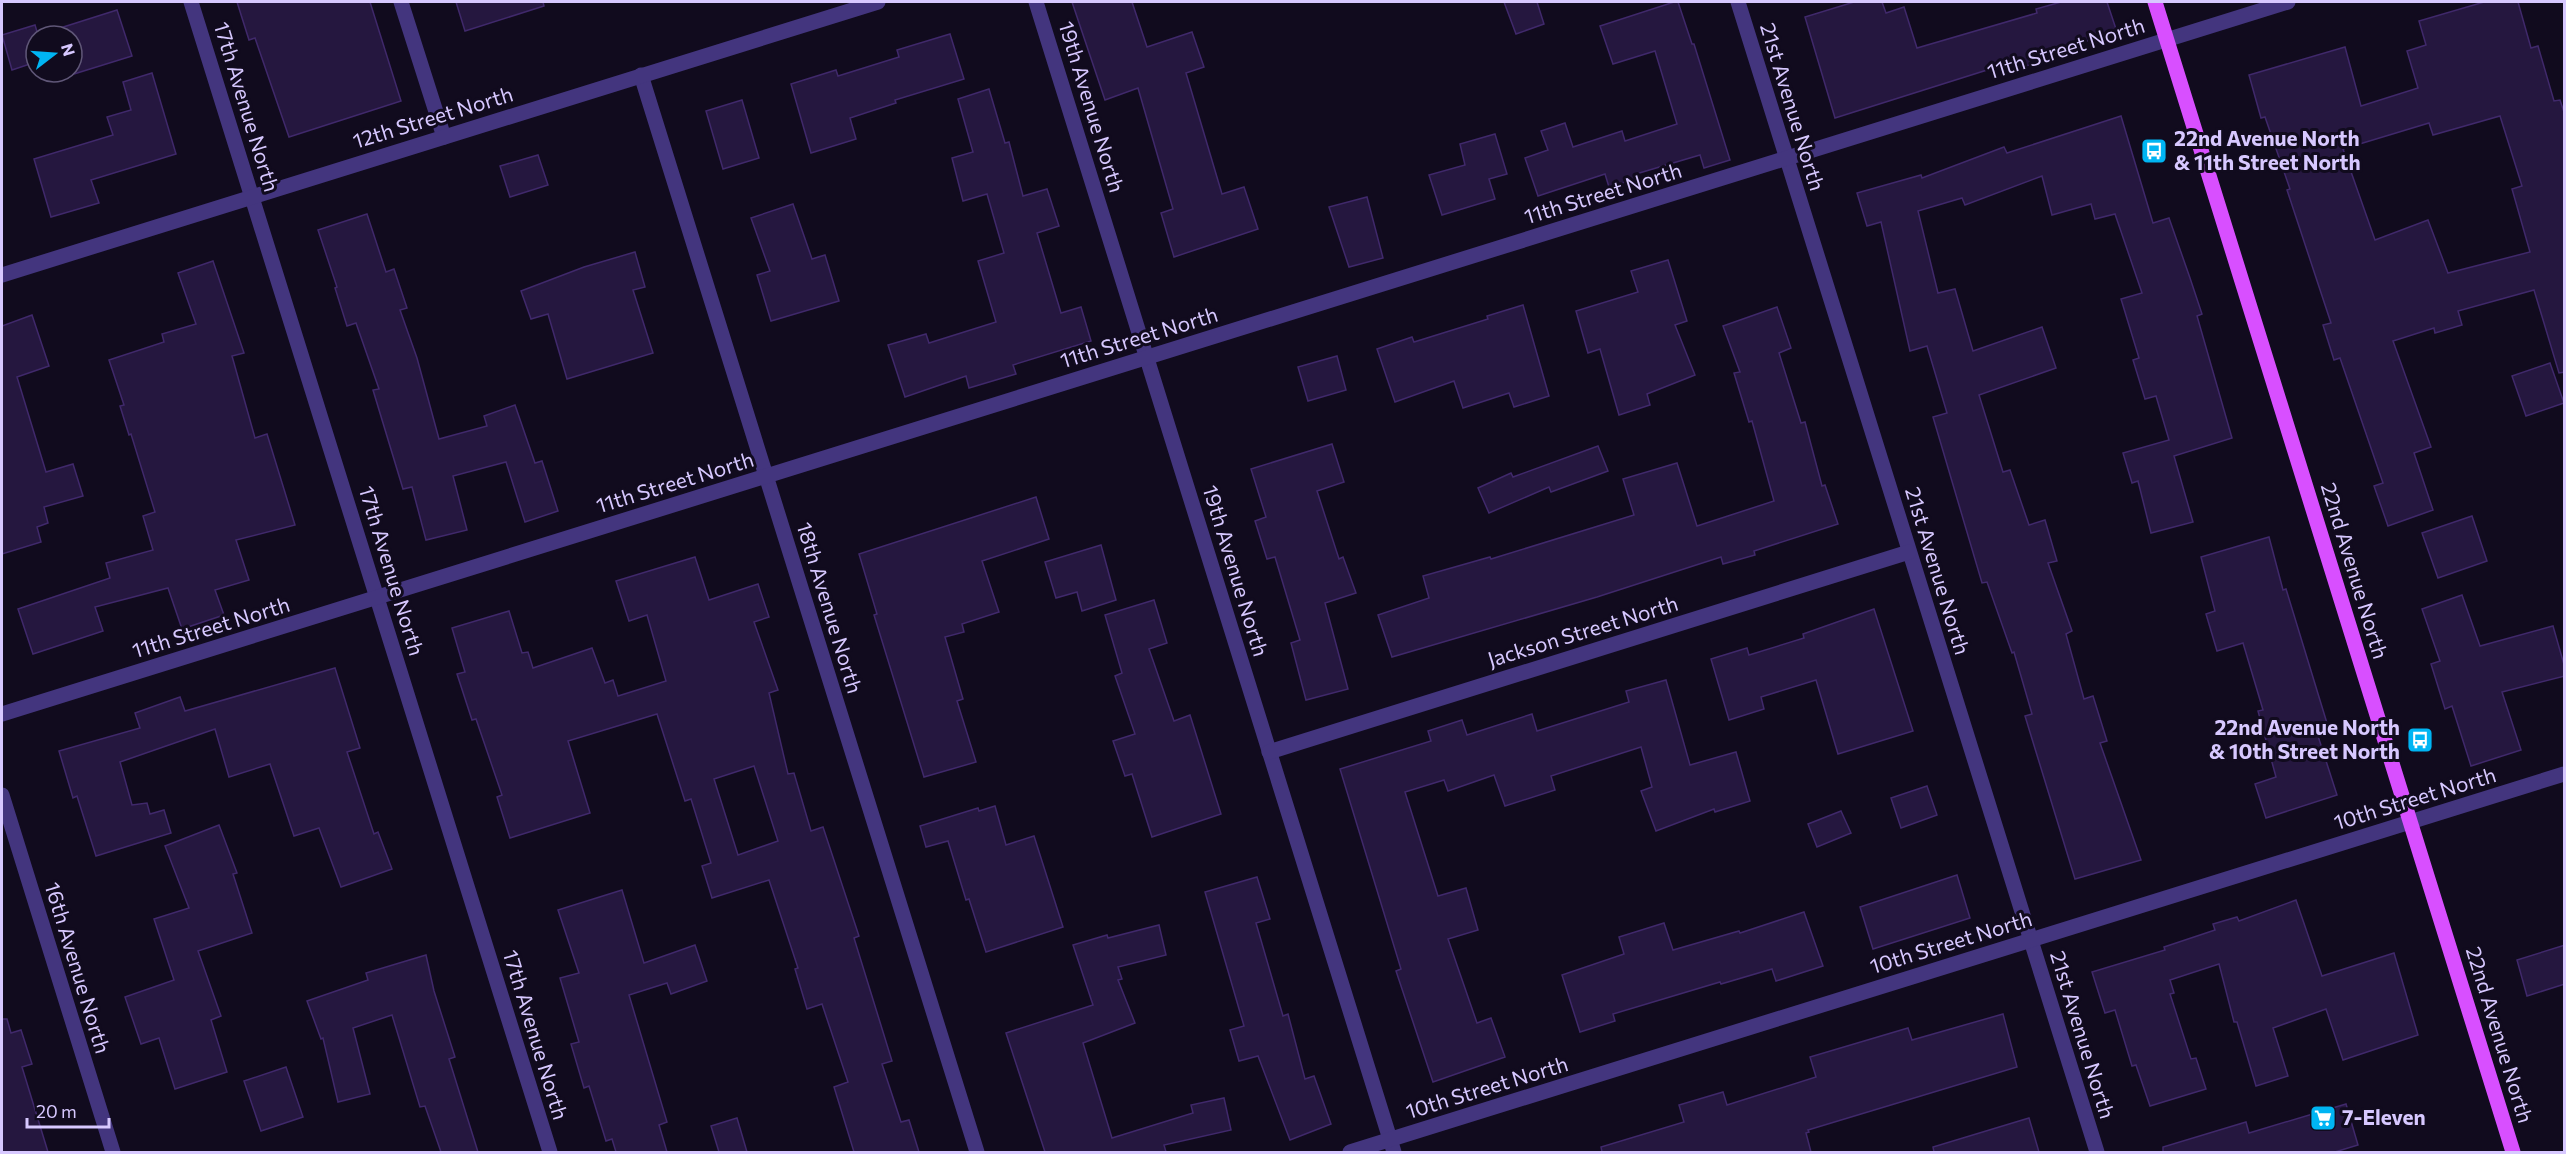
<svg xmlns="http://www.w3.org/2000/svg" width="2566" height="1154" viewBox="0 0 2566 1154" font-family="Commissioner,sans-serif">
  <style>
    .building { fill: #25173f; stroke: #40296b; stroke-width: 1.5; fill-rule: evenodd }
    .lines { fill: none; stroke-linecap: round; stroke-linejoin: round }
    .minor { stroke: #43357e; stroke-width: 15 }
    .major { stroke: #d84fff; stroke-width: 15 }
    .labels { text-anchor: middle; stroke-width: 6; stroke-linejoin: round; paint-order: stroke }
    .street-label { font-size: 21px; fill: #d7c8ff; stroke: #110b1e }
    .poi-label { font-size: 21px; font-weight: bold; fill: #d7c8ff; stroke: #110b1e; text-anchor: start }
  </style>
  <rect width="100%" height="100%" fill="#110b1e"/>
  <g class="building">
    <polygon points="237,2 370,2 401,101 289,137 255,38 249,40"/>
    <polygon points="456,2 543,2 544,6 465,31"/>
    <polygon points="1072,2 1132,2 1147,47 1192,32 1204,67 1186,73 1222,194 1244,187 1258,229 1174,257 1161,213 1173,209 1138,88 1105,100"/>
    <polygon points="1504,2 1537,2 1544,24 1516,34"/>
    <polygon points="1674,2 1678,2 1692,44 1694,44 1730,160 1704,168 1700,155 1636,174 1638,178 1609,187 1605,174 1538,196 1525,158 1548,150 1541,131 1565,123 1573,147 1622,131 1625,141 1677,124 1655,51 1613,64 1600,26"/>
    <polygon points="1854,2 1882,2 1886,13 1904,7 1917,48 2037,13 2036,9 2061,2 2107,2 2117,32 2040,55 2042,61 2006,72 2003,65 1835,118 1805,17"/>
    <path d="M 2484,2 L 2518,2 L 2531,48 L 2538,46 L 2554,101 L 2560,100 L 2565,115 L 2565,372 L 2559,373 L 2534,290 L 2458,311 L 2462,325 L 2435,333 L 2434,328 L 2393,341 L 2431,447 L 2414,453 L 2433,510 L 2388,526 L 2374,486 L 2383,483 L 2340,358 L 2334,360 L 2323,325 L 2331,323 L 2287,190 L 2290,189 L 2265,117 L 2261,118 L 2249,75 L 2345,47 L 2361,106 L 2418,88 L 2407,51 L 2426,45 L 2419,21 ZM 2500,116 L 2522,186 L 2512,189 L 2530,252 L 2448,273 L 2428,220 L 2375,240 L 2343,149 L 2429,123 L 2433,135 Z"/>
    <polygon points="117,10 132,56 61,78 59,72 72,72 72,36 36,36 36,62 12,70 2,35 35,25 38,35"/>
    <polygon points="950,34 964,79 895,100 896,103 850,118 856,139 811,153 791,84 836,70 838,76 899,57 897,50"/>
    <polygon points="152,73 176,154 91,180 99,203 51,217 34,159 113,135 107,117 131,110 123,82"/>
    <polygon points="989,89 1005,143 1009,142 1023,196 1047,189 1059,226 1037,233 1061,313 1081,307 1091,341 1013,365 1016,374 969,388 966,376 905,397 888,345 926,334 929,343 996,322 978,261 1004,253 987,194 963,201 952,158 973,152 958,99"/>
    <polygon points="742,100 759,158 723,169 706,111"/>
    <polygon points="2121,116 2153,223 2169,218 2190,278 2202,314 2197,316 2232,438 2174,456 2193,522 2151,533 2138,481 2132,483 2123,453 2169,440 2156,396 2145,399 2133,360 2139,358 2121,299 2142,293 2115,214 2095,219 2091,204 2052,215 2042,176 1965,205 1962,198 1918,211 1938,293 1955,289 1973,351 2042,327 2056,368 1979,395 2003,472 2010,470 2029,525 2045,520 2057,561 2048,563 2072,631 2066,634 2084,699 2093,696 2107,741 2100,743 2141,860 2075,879 2025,716 2032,714 2014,652 2012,653 1987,582 1982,583 1933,417 1947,413 1927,346 1910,351 1881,222 1867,226 1857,193 1921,175 1922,178 2004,147 2007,153"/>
    <polygon points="1495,134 1507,174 1489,179 1495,199 1442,215 1429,175 1465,165 1460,144"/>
    <polygon points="538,155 548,185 510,197 500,166"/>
    <polygon points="1367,197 1383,258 1349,267 1329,207"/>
    <polygon points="793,204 812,259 825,255 839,301 771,321 757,275 770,271 751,218"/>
    <polygon points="367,214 386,272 394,269 407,308 400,310 417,358 439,439 487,426 484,416 515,405 535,463 542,461 558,511 525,522 506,462 453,476 467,530 426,540 412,487 403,489 373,390 379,389 356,323 347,326 335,288 337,287 318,230"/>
    <polygon points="635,252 645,287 633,290 653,353 567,379 548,314 531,319 521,291 584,267"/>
    <polygon points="1668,260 1687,321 1675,325 1695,375 1647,394 1650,405 1619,415 1600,349 1588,353 1576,311 1638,292 1631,271"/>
    <polygon points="213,261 244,353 232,356 255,438 267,434 295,525 236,540 249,580 215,590 224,615 182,629 168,588 95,607 103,631 33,654 18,609 110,578 106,563 153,550 143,516 155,512 131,434 129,435 120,406 124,405 109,360 164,342 162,334 196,324 178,273"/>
    <polygon points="1523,305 1549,396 1514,407 1509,393 1463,408 1454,381 1395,402 1377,349 1412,337 1414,342 1488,319 1487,316"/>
    <polygon points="1777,307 1791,348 1779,353 1801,423 1805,422 1822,486 1825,485 1838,524 1754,551 1755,555 1723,564 1721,557 1597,597 1392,657 1378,615 1429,598 1423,576 1490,557 1491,559 1634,515 1623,479 1677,463 1697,526 1774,501 1752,421 1749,422 1734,373 1740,372 1723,326"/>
    <polygon points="32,315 49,366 17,377 46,472 73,464 83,496 44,507 48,523 37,527 41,542 2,554 2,326"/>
    <polygon points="1337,356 1346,390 1308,401 1298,367"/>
    <polygon points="2550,363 2564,403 2526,416 2512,376"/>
    <polygon points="1332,444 1344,482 1317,491 1339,559 1343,557 1356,593 1325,603 1348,689 1306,700 1291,643 1300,640 1275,557 1267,559 1255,521 1266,517 1251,469"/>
    <polygon points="1598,446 1608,471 1551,492 1549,487 1489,513 1478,488 1511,473 1513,477"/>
    <polygon points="1036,497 1049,539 982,561 999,612 962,624 964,632 945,637 963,699 957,701 976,762 924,777 874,615 877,614 859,554"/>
    <polygon points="2472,516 2487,561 2438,578 2422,533"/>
    <polygon points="2269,537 2283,590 2286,589 2330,733 2318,736 2337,795 2266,818 2255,784 2276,777 2258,711 2263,710 2243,643 2217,651 2206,614 2215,611 2201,557"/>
    <polygon points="1101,545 1116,600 1082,611 1077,592 1056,598 1045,562"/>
    <path d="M 695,557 L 709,600 L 758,584 L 769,617 L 754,622 L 778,690 L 769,693 L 788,774 L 794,773 L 811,831 L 823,827 L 859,936 L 854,938 L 892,1061 L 882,1064 L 901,1122 L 909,1120 L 919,1152 L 854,1152 L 834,1087 L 848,1082 L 822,1004 L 807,1009 L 795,969 L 798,968 L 769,880 L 712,898 L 702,866 L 711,863 L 691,799 L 685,801 L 657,714 L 568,741 L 590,813 L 510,838 L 497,797 L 502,795 L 476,719 L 472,720 L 457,674 L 465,672 L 452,628 L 509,611 L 522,653 L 528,652 L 533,668 L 592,648 L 605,683 L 613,680 L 618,696 L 666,681 L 647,615 L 629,621 L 616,581 ZM 754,766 L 778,841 L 738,855 L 714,779 Z"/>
    <polygon points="2462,595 2480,646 2553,626 2565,668 2565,676 2502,692 2521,750 2471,766 2452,706 2445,709 2431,664 2440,661 2422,609"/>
    <polygon points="1154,600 1167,643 1149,649 1174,721 1190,715 1221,814 1152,837 1132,774 1125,776 1113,741 1135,734 1115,676 1122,673 1105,615"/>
    <polygon points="1874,609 1913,731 1838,754 1816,680 1761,697 1764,709 1729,720 1711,659 1747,648 1749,655 1804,638 1803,634"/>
    <polygon points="335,668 360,748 347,752 374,834 378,832 392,869 341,887 319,828 294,836 270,764 229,777 215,729 120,762 132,805 147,803 150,814 164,810 171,833 96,856 77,796 73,798 59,751 140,728 135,713 180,697 185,711"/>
    <polygon points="1666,680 1690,765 1736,752 1750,801 1715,812 1714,809 1656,831 1641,791 1652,787 1641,747 1551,776 1555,790 1505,806 1494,775 1448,791 1444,780 1405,792 1438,896 1466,888 1478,930 1448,939 1477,1023 1491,1018 1505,1057 1433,1082 1396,971 1401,969 1340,769 1431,741 1428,731 1462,720 1467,735 1532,714 1537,731 1629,702 1626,691"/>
    <polygon points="1927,786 1937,815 1901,828 1891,798"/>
    <polygon points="995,806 1006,845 1034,836 1063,927 986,952 969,899 966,900 948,841 926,847 920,826 978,808 979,811"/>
    <polygon points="1841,811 1851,833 1817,847 1808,824"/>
    <polygon points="219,825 237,873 233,874 252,933 198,951 221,1016 211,1020 227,1072 175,1089 159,1038 141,1044 125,997 174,980 154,919 189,908 165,846"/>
    <polygon points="1957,875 1970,918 1873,949 1860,907"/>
    <polygon points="1257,877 1270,919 1256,923 1283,1016 1288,1014 1305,1079 1314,1076 1331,1124 1290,1140 1258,1056 1239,1061 1230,1030 1244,1026 1205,892"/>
    <polygon points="622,890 644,963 695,945 707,981 671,994 667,983 629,995 667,1122 659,1125 667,1152 616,1152 612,1139 606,1141 589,1086 584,1088 571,1044 579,1042 560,978 579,973 558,910"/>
    <polygon points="2296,900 2322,976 2394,953 2418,1035 2343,1060 2326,1009 2273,1028 2288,1076 2256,1086 2237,1022 2234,1022 2219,964 2170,980 2174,993 2170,994 2191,1059 2196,1058 2206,1089 2150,1106 2136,1065 2132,1066 2115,1010 2105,1013 2092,972 2165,950 2164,947 2215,930 2213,924 2237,917 2239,921"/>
    <polygon points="1804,912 1823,966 1776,981 1772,969 1721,984 1720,982 1613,1014 1615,1021 1580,1032 1562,975 1624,954 1619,937 1664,923 1673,950 1739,931 1740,933"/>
    <polygon points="1159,925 1166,955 1118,967 1122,979 1118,980 1135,1023 1083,1043 1112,1138 1193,1113 1191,1105 1224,1098 1231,1130 1164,1145 1166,1152 1045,1152 1006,1033 1093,1005 1073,945 1107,935 1108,938"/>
    <polygon points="2565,945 2565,984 2527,996 2517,960"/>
    <polygon points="426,955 434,991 455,1057 449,1059 478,1152 441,1152 425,1106 420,1107 392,1015 353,1028 370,1094 338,1102 323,1038 321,1039 307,1001 368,980 366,973"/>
    <polygon points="2003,1014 2017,1067 1808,1130 1809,1132 1806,1133 1811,1152 1602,1152 1601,1147 1684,1122 1679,1105 1723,1092 1727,1105 1816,1077 1810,1057 1908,1028 1912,1040"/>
    <polygon points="2,1019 7,1019 11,1033 21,1030 32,1064 22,1067 48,1152 2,1152"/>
    <polygon points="286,1067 303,1117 261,1131 244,1081"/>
    <polygon points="2346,1104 2358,1145 2335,1152 2163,1152 2163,1147 2246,1122 2249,1133"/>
    <polygon points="737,1118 747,1152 719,1152 711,1126"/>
    <polygon points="2029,1118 2039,1152 1934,1152 1933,1147"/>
  </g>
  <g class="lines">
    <g class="minor">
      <polyline points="191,2 550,1152"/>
      <polyline points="401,2 444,137"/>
      <polyline points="1036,2 1394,1152"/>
      <polyline points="1738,2 2097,1152"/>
      <polyline points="641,75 977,1152"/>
      <polyline points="2,275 878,2"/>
      <polyline points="2,714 2288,2"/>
      <polyline points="1269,752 1909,552"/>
      <polyline points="2,795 113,1152"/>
      <polyline points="1350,1152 2564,774"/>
    </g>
    <polyline class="major" points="2155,2 2513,1152"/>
  </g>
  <defs>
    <symbol id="bus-square" viewBox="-11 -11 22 22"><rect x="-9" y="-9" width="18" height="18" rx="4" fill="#00b5f3" stroke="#110b1e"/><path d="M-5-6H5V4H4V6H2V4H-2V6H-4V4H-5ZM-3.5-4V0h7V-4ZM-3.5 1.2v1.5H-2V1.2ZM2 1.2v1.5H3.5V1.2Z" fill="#fff"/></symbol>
    <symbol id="supermarket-square" viewBox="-11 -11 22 22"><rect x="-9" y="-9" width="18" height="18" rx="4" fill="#00b5f3" stroke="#110b1e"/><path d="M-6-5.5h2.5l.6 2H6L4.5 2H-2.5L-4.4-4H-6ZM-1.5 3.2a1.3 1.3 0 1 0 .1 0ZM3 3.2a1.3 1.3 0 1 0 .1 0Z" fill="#fff"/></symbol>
  </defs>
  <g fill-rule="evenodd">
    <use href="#bus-square" x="2139" y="136" width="30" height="30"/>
    <use href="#bus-square" x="2405" y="725" width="30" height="30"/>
    <use href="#supermarket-square" x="2308" y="1103" width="30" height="30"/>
  </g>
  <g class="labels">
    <g class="street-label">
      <text transform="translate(2066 49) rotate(-17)" y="7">11th Street North</text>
      <text transform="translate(246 107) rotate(73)" y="7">17th Avenue North</text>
      <text transform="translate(1091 107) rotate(73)" y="7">19th Avenue North</text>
      <text transform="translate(1792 107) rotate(73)" y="7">21st Avenue North</text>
      <text transform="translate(433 118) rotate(-17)" y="7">12th Street North</text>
      <text transform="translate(1603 194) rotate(-17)" y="7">11th Street North</text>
      <text transform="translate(1139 338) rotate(-17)" y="7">11th Street North</text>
      <text transform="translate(675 483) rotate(-17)" y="7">11th Street North</text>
      <text transform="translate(391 571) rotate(73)" y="7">17th Avenue North</text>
      <text transform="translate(1235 571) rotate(73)" y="7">19th Avenue North</text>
      <text transform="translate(1937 571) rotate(73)" y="7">21st Avenue North</text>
      <text transform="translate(2354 571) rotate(73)" y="7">22nd Avenue North</text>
      <text transform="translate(829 608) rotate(73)" y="7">18th Avenue North</text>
      <text transform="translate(211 628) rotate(-17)" y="7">11th Street North</text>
      <text transform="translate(1583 632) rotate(-17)" y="7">Jackson Street North</text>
      <text transform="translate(2415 799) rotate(-17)" y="7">10th Street North</text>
      <text transform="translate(1951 943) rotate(-17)" y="7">10th Street North</text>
      <text transform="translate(77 968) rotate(73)" y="7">16th Avenue North</text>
      <text transform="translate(535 1035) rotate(73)" y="7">17th Avenue North</text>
      <text transform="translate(2082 1035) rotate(73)" y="7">21st Avenue North</text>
      <text transform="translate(2499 1035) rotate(73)" y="7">22nd Avenue North</text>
      <text transform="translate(1487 1088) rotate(-17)" y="7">10th Street North</text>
    </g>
    <g class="poi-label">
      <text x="2174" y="146">22nd Avenue North<tspan x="2174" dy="24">&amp; 11th Street North</tspan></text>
      <text x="2400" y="735" text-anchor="end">22nd Avenue North<tspan x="2400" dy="24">&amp; 10th Street North</tspan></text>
      <text x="2342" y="1125">7-Eleven</text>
    </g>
  </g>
  <rect width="2566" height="1154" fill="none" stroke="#d7c8ff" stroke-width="6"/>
  <g transform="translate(54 54) rotate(73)"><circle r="28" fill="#110b1e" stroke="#605778" stroke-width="1.5"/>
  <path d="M0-4.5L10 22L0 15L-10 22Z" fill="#00b5f3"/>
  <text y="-9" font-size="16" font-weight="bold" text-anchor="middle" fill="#d7c8ff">N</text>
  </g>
  <path d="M27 1118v9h82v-9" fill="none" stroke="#d7c8ff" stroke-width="3"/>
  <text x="36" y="1118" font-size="18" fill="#d7c8ff" stroke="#110b1e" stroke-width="4.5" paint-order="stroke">20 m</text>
</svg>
